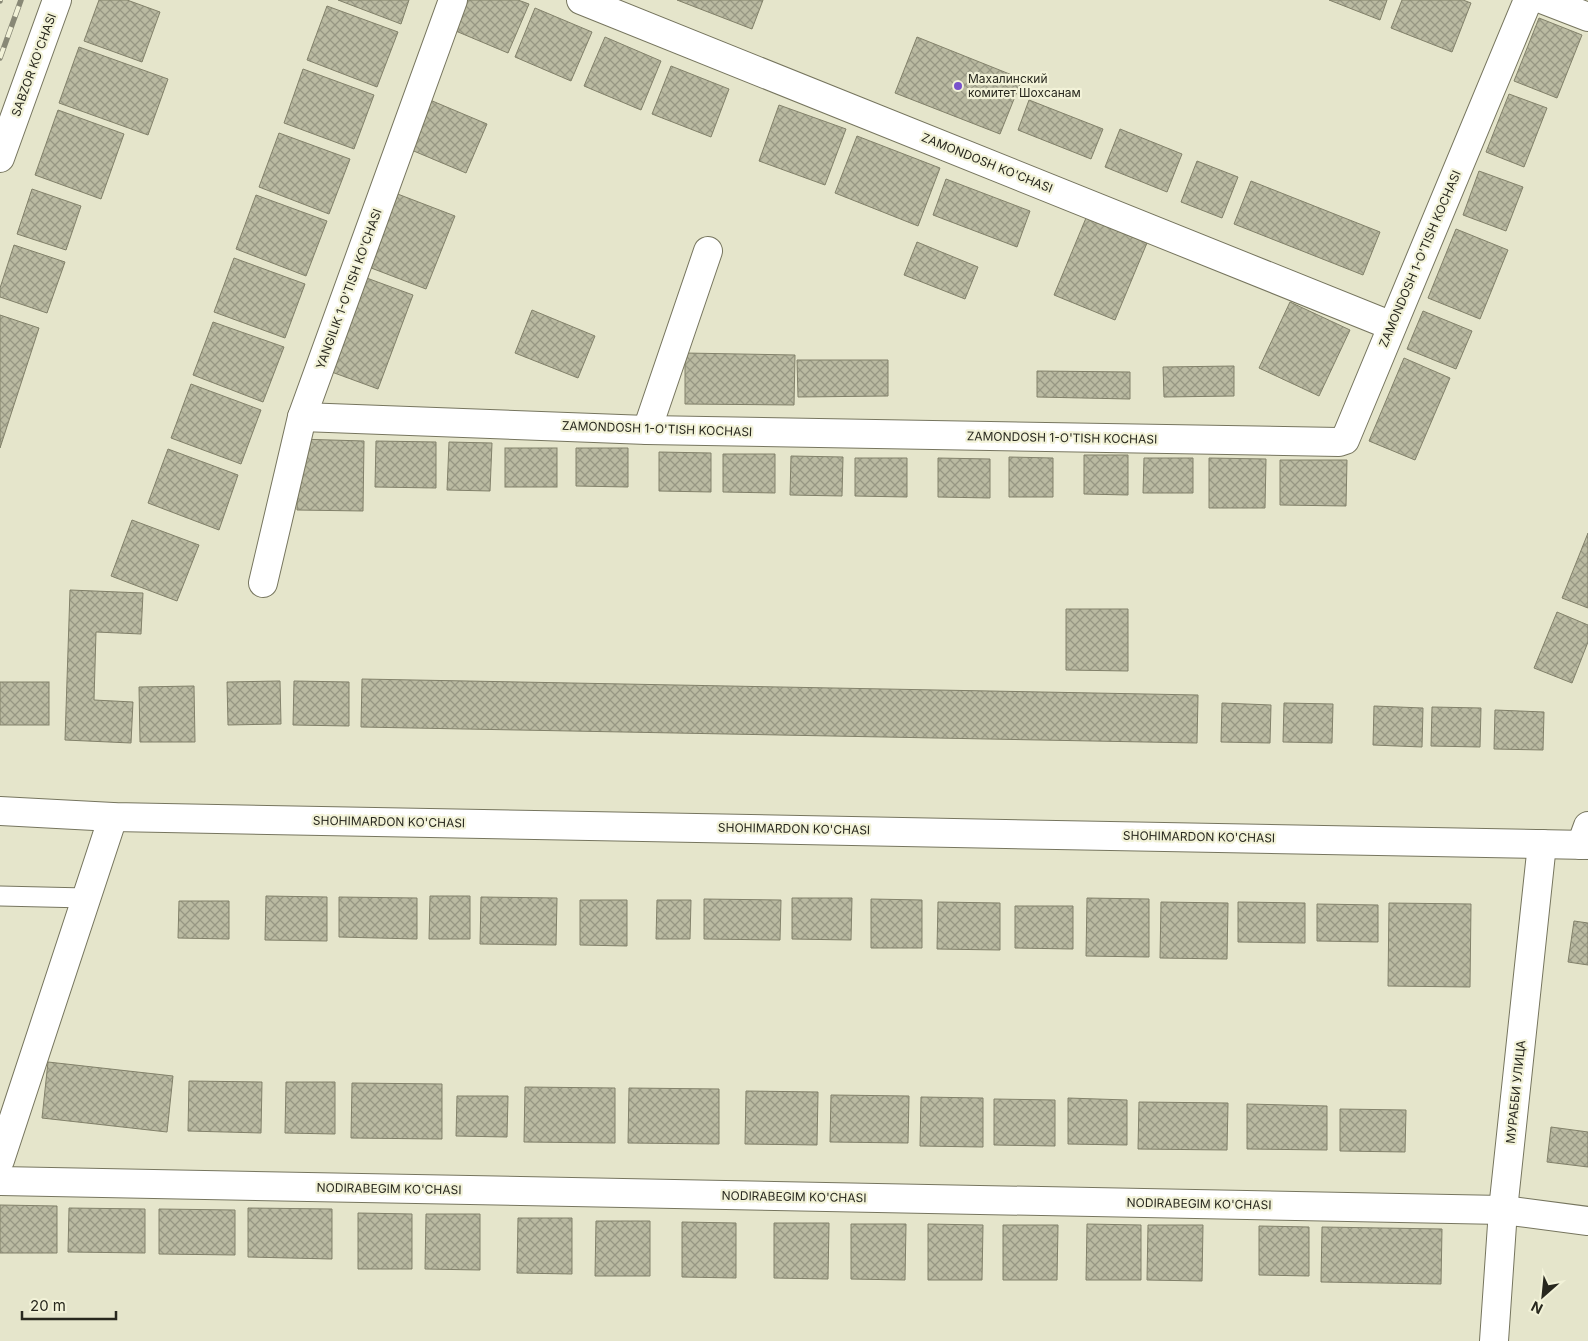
<svg xmlns="http://www.w3.org/2000/svg" width="1588" height="1341" viewBox="0 0 1588 1341" font-family="Inter,sans-serif">
  <style>
    .building { fill: url(#building-cross-hatch); stroke: #82816a }
    .lines { fill: none; stroke-linecap: round; stroke-linejoin: round }
    .service-casing { stroke: #76755e; stroke-width: 21 }
    .minor-casing { stroke: #76755e; stroke-width: 30 }
    .tertiary-casing { stroke: #76755e; stroke-width: 30 }
    .secondary-casing { stroke: #76755e; stroke-width: 30 }
    .service { stroke: #fff; stroke-width: 19 }
    .minor { stroke: #fff; stroke-width: 28 }
    .tertiary { stroke: #fff; stroke-width: 28 }
    .secondary { stroke: #fff; stroke-width: 28 }
    .rail-casing { stroke: #888876; stroke-width: 5.5 }
    .rail { stroke: #f2f2d8; stroke-width: 4; stroke-dasharray: 11; stroke-linecap: butt }
    .poi-dot { fill: #7851cb; stroke: #f2f2d8; stroke-width: 2 }
    .labels { text-anchor: middle; stroke-width: 4.5; stroke-linejoin: round; paint-order: stroke }
    .street-label { font-size: 12px; fill: #28281e; stroke: #f2f2d8 }
    .poi-label { font-size: 12px; fill: #28281e; stroke: #f2f2d8; text-anchor: start }
  </style>
  <defs>
    <pattern id="building-cross-hatch" width="8" height="8" patternUnits="userSpaceOnUse" patternTransform="scale(1.25)"><rect width="8" height="8" fill="#babaa1"/><path d="M0 0l8 8M0 8l8-8" fill="none" stroke="#979783"/></pattern>
  </defs>
  <rect width="100%" height="100%" fill="#e5e5cb"/>
  <g class="building">
    <polygon points="99,0 127,0 160,12 142,62 84,41"/>
    <polygon points="338,0 409,0 401,24"/>
    <polygon points="464,0 518,0 529,4 508,53 451,29"/>
    <polygon points="677,0 763,0 752,29"/>
    <polygon points="1329,0 1387,0 1380,20"/>
    <polygon points="1402,0 1463,0 1471,3 1452,52 1391,28"/>
    <polygon points="327,6 398,32 377,87 307,60"/>
    <polygon points="535,8 592,32 571,81 515,57"/>
    <polygon points="1539,18 1582,35 1557,98 1514,81"/>
    <polygon points="605,37 661,61 641,110 584,86"/>
    <polygon points="917,37 1022,79 1000,134 895,93"/>
    <polygon points="79,47 168,79 148,135 59,103"/>
    <polygon points="671,66 729,89 711,137 652,114"/>
    <polygon points="303,69 374,95 354,149 284,123"/>
    <polygon points="1509,94 1547,108 1524,167 1486,152"/>
    <polygon points="430,100 487,124 466,173 409,149"/>
    <polygon points="1029,100 1103,129 1091,159 1018,130"/>
    <polygon points="779,105 846,129 825,185 759,161"/>
    <polygon points="58,110 124,134 101,199 35,175"/>
    <polygon points="1120,129 1182,154 1167,192 1105,167"/>
    <polygon points="279,133 350,159 329,214 259,187"/>
    <polygon points="857,136 940,168 918,226 835,193"/>
    <polygon points="1197,161 1238,177 1222,218 1181,202"/>
    <polygon points="1479,171 1523,187 1506,231 1463,215"/>
    <polygon points="946,179 1030,211 1017,247 933,215"/>
    <polygon points="1251,181 1380,232 1363,275 1234,224"/>
    <polygon points="32,189 81,206 66,250 17,234"/>
    <polygon points="395,193 455,216 426,289 366,266"/>
    <polygon points="256,195 327,221 306,276 236,249"/>
    <polygon points="1086,218 1147,243 1115,320 1054,295"/>
    <polygon points="1456,229 1508,250 1480,319 1428,298"/>
    <polygon points="917,242 978,267 965,299 904,275"/>
    <polygon points="14,245 65,262 47,313 0,297 0,288"/>
    <polygon points="234,258 305,284 285,338 214,312"/>
    <polygon points="364,277 413,295 378,389 329,371"/>
    <polygon points="1290,302 1350,330 1319,396 1259,368"/>
    <polygon points="532,310 595,336 578,378 515,353"/>
    <polygon points="1423,311 1472,331 1456,369 1407,349"/>
    <polygon points="0,315 39,328 0,448"/>
    <polygon points="213,322 284,347 263,402 193,375"/>
    <polygon points="685,353 795,355 794,405 685,404"/>
    <polygon points="1404,358 1450,378 1415,460 1369,441"/>
    <polygon points="797,360 888,360 888,396 798,397"/>
    <polygon points="1234,366 1234,396 1164,397 1163,367"/>
    <polygon points="1037,371 1130,372 1130,399 1037,397"/>
    <polygon points="191,384 261,410 241,464 171,438"/>
    <polygon points="298,439 364,441 363,511 297,510"/>
    <polygon points="376,441 436,442 436,488 375,487"/>
    <polygon points="449,442 492,443 490,491 447,490"/>
    <rect x="505" y="448" width="52" height="39"/>
    <polygon points="576,448 628,448 628,487 576,486"/>
    <polygon points="168,449 238,475 219,530 148,503"/>
    <polygon points="659,452 711,453 711,492 659,491"/>
    <polygon points="723,454 775,454 775,493 723,492"/>
    <polygon points="1084,455 1128,455 1128,495 1084,494"/>
    <polygon points="791,456 843,457 842,496 790,495"/>
    <polygon points="1009,457 1053,458 1053,497 1009,497"/>
    <polygon points="855,458 907,458 907,497 855,496"/>
    <polygon points="938,458 990,459 990,498 938,497"/>
    <polygon points="1144,458 1193,458 1193,493 1143,493"/>
    <polygon points="1209,458 1266,459 1265,508 1209,508"/>
    <polygon points="1280,460 1347,460 1346,506 1280,505"/>
    <polygon points="132,520 199,545 177,601 111,576"/>
    <polygon points="1588,533 1588,608 1562,598"/>
    <polygon points="70,590 143,593 141,634 96,632 94,700 133,702 131,743 65,740"/>
    <polygon points="1066,609 1128,609 1128,671 1066,670"/>
    <polygon points="1557,612 1588,625 1588,642 1572,683 1534,668"/>
    <polygon points="362,679 1198,695 1197,743 361,727"/>
    <polygon points="280,681 281,724 228,725 227,682"/>
    <polygon points="294,681 349,682 349,726 293,725"/>
    <rect x="0" y="682" width="49" height="43"/>
    <polygon points="194,686 195,742 140,742 139,687"/>
    <polygon points="1222,703 1271,705 1270,743 1221,742"/>
    <polygon points="1284,703 1333,704 1332,743 1283,742"/>
    <polygon points="1374,706 1423,708 1422,747 1373,745"/>
    <polygon points="1432,707 1481,708 1480,747 1431,746"/>
    <polygon points="1495,710 1544,712 1543,750 1494,749"/>
    <polygon points="266,896 327,897 327,941 265,940"/>
    <polygon points="430,896 470,896 470,939 429,939"/>
    <polygon points="339,897 417,898 417,939 339,937"/>
    <polygon points="481,897 557,898 556,945 480,944"/>
    <polygon points="792,898 852,898 851,940 792,939"/>
    <polygon points="1087,898 1149,899 1149,957 1086,956"/>
    <polygon points="704,899 781,900 780,940 704,939"/>
    <polygon points="871,899 922,900 922,948 871,948"/>
    <polygon points="580,900 627,900 627,946 580,945"/>
    <polygon points="657,900 691,900 690,939 656,939"/>
    <polygon points="179,901 229,901 229,939 178,938"/>
    <polygon points="938,902 1000,903 1000,950 937,949"/>
    <polygon points="1161,902 1228,903 1227,959 1160,958"/>
    <polygon points="1238,902 1305,903 1305,943 1238,942"/>
    <polygon points="1389,903 1471,904 1470,987 1388,986"/>
    <polygon points="1317,904 1378,905 1378,942 1317,941"/>
    <polygon points="1015,906 1073,906 1073,949 1015,948"/>
    <polygon points="1574,921 1588,923 1588,965 1568,962"/>
    <polygon points="48,1062 173,1076 167,1132 42,1118"/>
    <polygon points="189,1081 262,1082 261,1133 188,1131"/>
    <polygon points="286,1082 335,1082 335,1134 285,1133"/>
    <polygon points="352,1083 442,1084 442,1139 351,1138"/>
    <polygon points="525,1087 615,1088 615,1143 524,1142"/>
    <polygon points="629,1088 719,1089 719,1144 628,1143"/>
    <polygon points="746,1091 818,1092 817,1145 745,1144"/>
    <polygon points="831,1095 909,1096 908,1143 830,1142"/>
    <polygon points="457,1096 508,1096 507,1137 456,1136"/>
    <polygon points="921,1097 983,1098 983,1147 920,1146"/>
    <polygon points="1068,1098 1127,1100 1127,1145 1068,1144"/>
    <polygon points="994,1099 1055,1100 1055,1146 994,1145"/>
    <polygon points="1139,1102 1228,1103 1227,1150 1138,1149"/>
    <polygon points="1247,1104 1327,1106 1327,1150 1247,1149"/>
    <polygon points="1340,1109 1406,1110 1405,1152 1340,1151"/>
    <polygon points="1551,1127 1588,1132 1588,1167 1547,1162"/>
    <polygon points="0,1205 57,1206 57,1253 0,1253"/>
    <polygon points="69,1208 145,1209 145,1253 68,1252"/>
    <polygon points="248,1208 332,1209 332,1259 248,1257"/>
    <polygon points="159,1209 235,1210 235,1255 159,1254"/>
    <polygon points="358,1213 412,1214 412,1269 358,1269"/>
    <polygon points="426,1214 480,1214 480,1270 425,1269"/>
    <polygon points="518,1218 572,1218 572,1274 517,1273"/>
    <polygon points="596,1221 650,1221 650,1276 595,1276"/>
    <polygon points="682,1222 736,1223 736,1278 682,1277"/>
    <polygon points="774,1223 829,1223 828,1279 774,1278"/>
    <polygon points="851,1224 906,1224 905,1280 851,1279"/>
    <polygon points="928,1224 983,1225 982,1280 928,1280"/>
    <polygon points="1087,1224 1141,1225 1141,1280 1086,1280"/>
    <polygon points="1003,1225 1058,1225 1057,1280 1003,1280"/>
    <polygon points="1148,1225 1203,1225 1202,1281 1147,1280"/>
    <polygon points="1259,1226 1309,1227 1309,1276 1259,1275"/>
    <polygon points="1322,1227 1442,1229 1441,1284 1321,1282"/>
  </g>
  <g class="lines">
    <defs>
      <polyline id="service" points="0,896 86,898"/>
      <g id="minor">
        <polyline points="581,0 1392,326"/>
        <polyline points="1544,0 1588,17"/>
        <polyline points="302,417 647,430 1339,442 1345,440 1528,0"/>
        <polyline points="647,430 708,251"/>
        <polyline points="263,583 302,417 453,0"/>
        <polyline points="0,1160 113,817"/>
        <polyline points="0,1181 1503,1210 1588,1221"/>
        <polyline points="1494,1341 1503,1210 1542,844"/>
      </g>
      <g id="tertiary">
        <polyline points="0,158 57,0"/>
        <polyline points="1581,845 1588,826"/>
      </g>
      <polyline id="secondary" points="0,811 113,817 1588,845"/>
    </defs>
    <use href="#service" class="service-casing"/>
    <use href="#minor" class="minor-casing"/>
    <use href="#tertiary" class="tertiary-casing"/>
    <use href="#secondary" class="secondary-casing"/>
    <use href="#service" class="service"/>
    <use href="#minor" class="minor"/>
    <use href="#tertiary" class="tertiary"/>
    <use href="#secondary" class="secondary"/>
    <defs>
      <g id="rail">
        <polyline points="0,1 0,0"/>
        <polyline points="0,58 21,0"/>
      </g>
    </defs>
    <use href="#rail" class="rail-casing"/>
    <use href="#rail" class="rail"/>
  </g>
  <circle class="poi-dot" cx="958" cy="86" r="5"/>
  <g class="labels">
    <g class="street-label">
      <text transform="translate(34 65) rotate(-70)" y="4">SABZOR KO'CHASI</text>
      <text transform="translate(987 163) rotate(22)" y="4">ZAMONDOSH KO'CHASI</text>
      <text transform="translate(1420 259) rotate(-67)" y="4">ZAMONDOSH 1-O'TISH KOCHASI</text>
      <text transform="translate(349 289) rotate(-70)" y="4">YANGILIK 1-O'TISH KO'CHASI</text>
      <text transform="translate(657 429) rotate(2)" y="4">ZAMONDOSH 1-O'TISH KOCHASI</text>
      <text transform="translate(1062 438) rotate(1)" y="4">ZAMONDOSH 1-O'TISH KOCHASI</text>
      <text transform="translate(389 822) rotate(1)" y="4">SHOHIMARDON KO'CHASI</text>
      <text transform="translate(794 829) rotate(1)" y="4">SHOHIMARDON KO'CHASI</text>
      <text transform="translate(1199 837) rotate(1)" y="4">SHOHIMARDON KO'CHASI</text>
      <text transform="translate(1516 1092) rotate(-84)" y="4">МУРАББИ УЛИЦА</text>
      <text transform="translate(389 1189) rotate(1)" y="4">NODIRABEGIM KO'CHASI</text>
      <text transform="translate(794 1197) rotate(1)" y="4">NODIRABEGIM KO'CHASI</text>
      <text transform="translate(1199 1204) rotate(1)" y="4">NODIRABEGIM KO'CHASI</text>
    </g>
    <g class="poi-label">
      <text x="968" y="83">Махалинский<tspan x="968" dy="14">комитет Шохcанам</tspan></text>
    </g>
  </g>
  <g transform="translate(1543 1296) rotate(207)" stroke="#f2f2d8" stroke-width="4" paint-order="stroke">
  <path d="M0-4L9 19L0 12L-9 19Z" fill="#28281e"/>
  <text y="-8" font-size="14" font-weight="bold" text-anchor="middle" fill="#28281e">N</text>
  </g>
  <path d="M22 1311v8h94v-8" fill="none" stroke="#28281e" stroke-width="2.5"/>
  <text x="30" y="1311" font-size="15" fill="#28281e" stroke="#f2f2d8" stroke-width="4" paint-order="stroke">20 m</text>
</svg>
